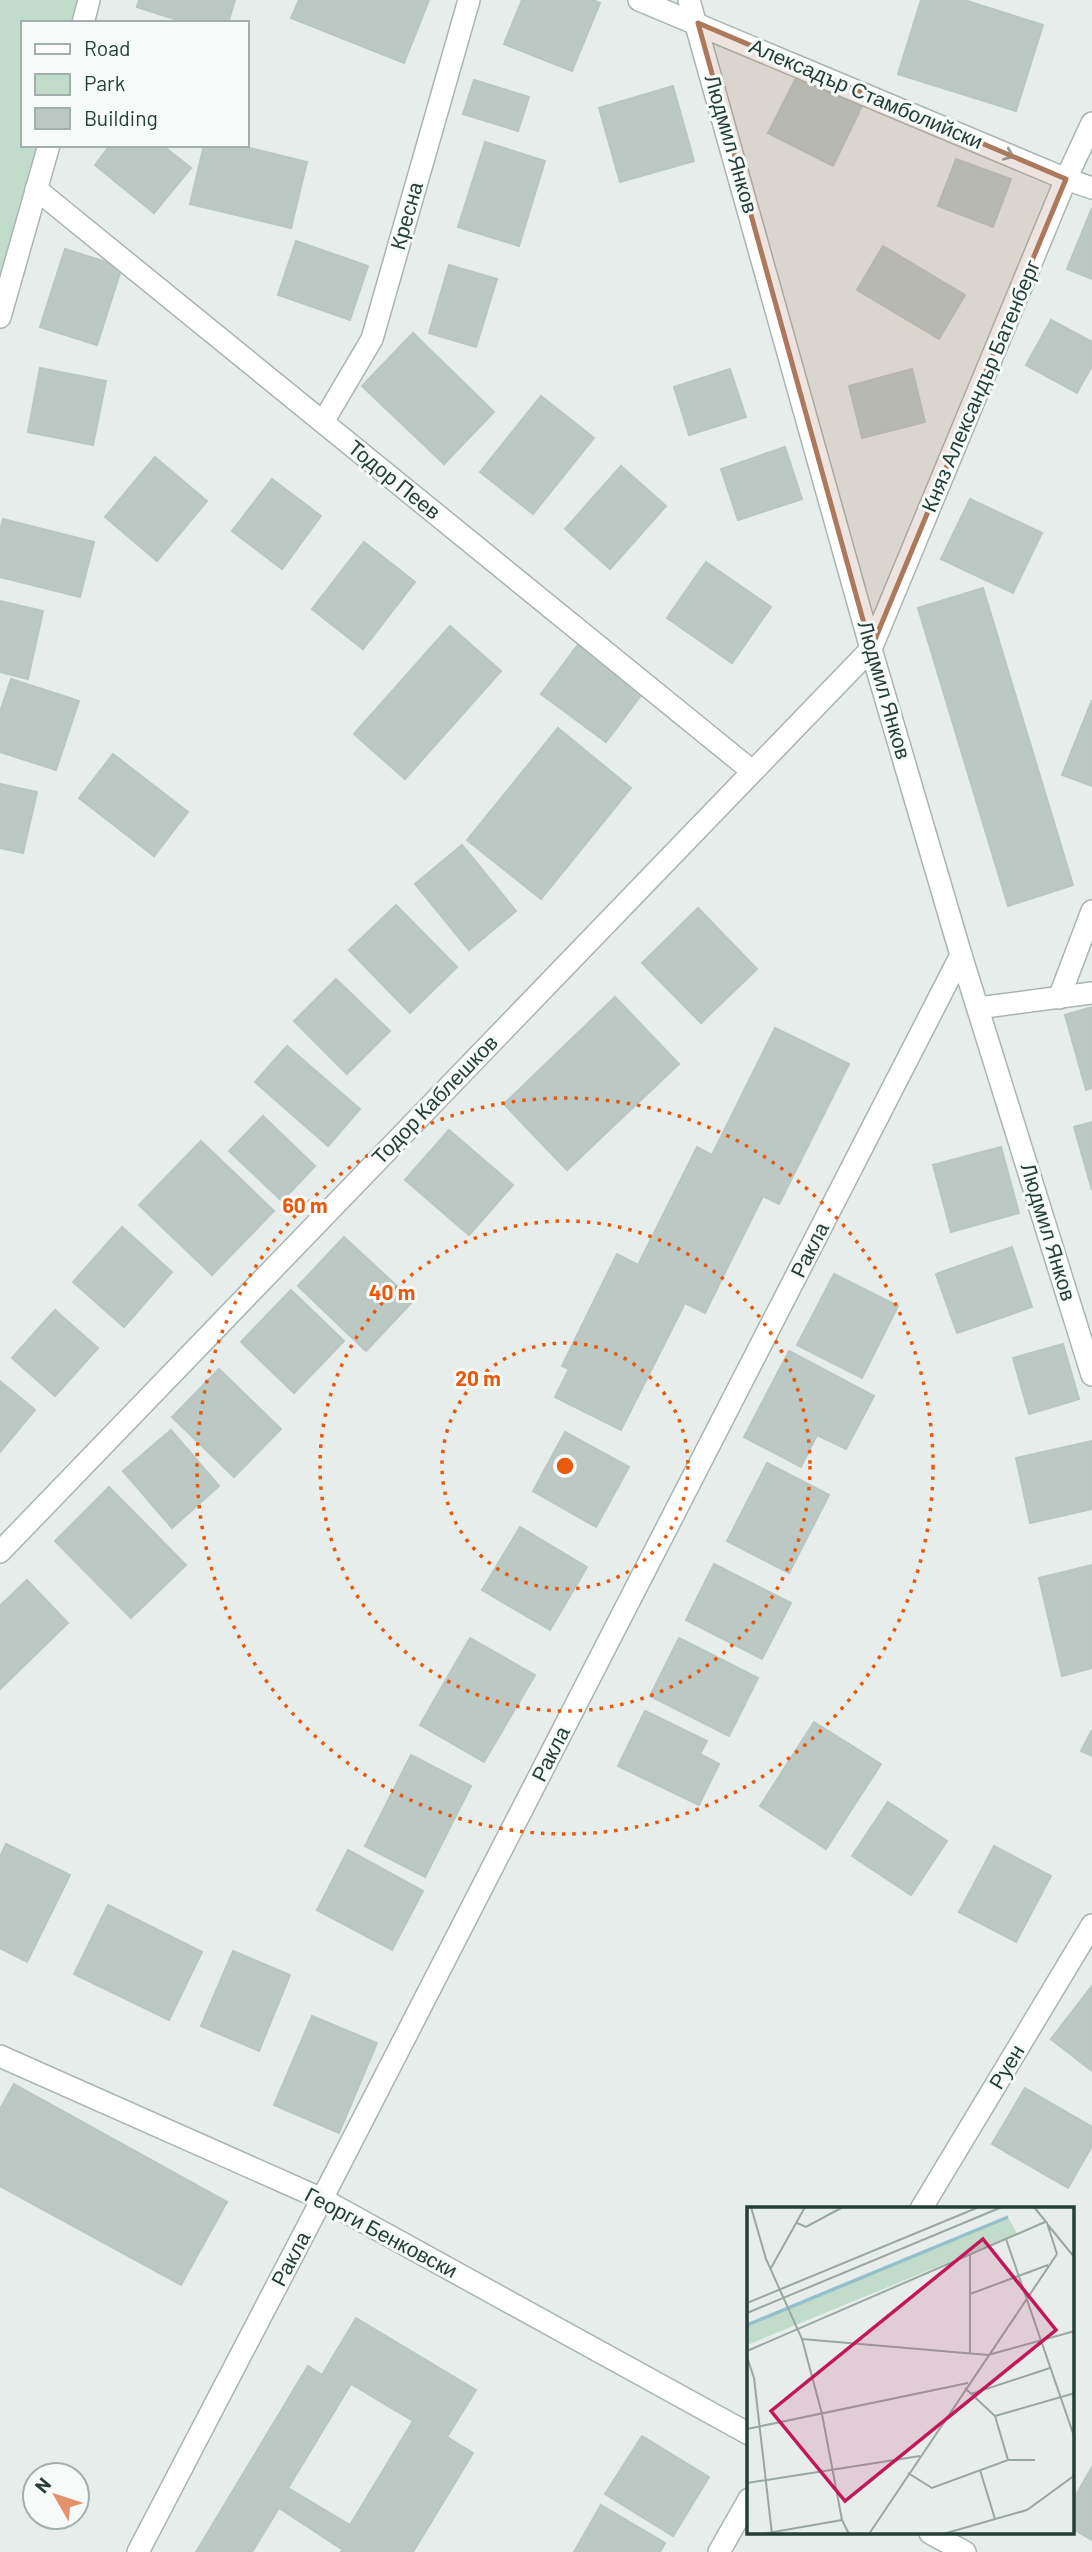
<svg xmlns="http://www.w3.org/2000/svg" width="1092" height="2552" viewBox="0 0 1092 2552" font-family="Barlow,sans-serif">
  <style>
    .green { fill: #c1dcca }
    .building { fill: #bbc8c4; stroke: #b9c6c2; stroke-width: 2; fill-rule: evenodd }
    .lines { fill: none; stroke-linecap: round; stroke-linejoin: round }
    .street-casing { stroke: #a9b5b1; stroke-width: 24 }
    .street { stroke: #fff; stroke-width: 21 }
    .oneway { stroke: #929e9c }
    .marked { fill: #ac795d; fill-opacity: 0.2; stroke: #ac795d; stroke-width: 5; stroke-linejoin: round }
    .ring { fill: none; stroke: #e8590c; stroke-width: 3.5; stroke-dasharray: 3.5 7 }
    .labels { text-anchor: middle; stroke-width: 6; stroke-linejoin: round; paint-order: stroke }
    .street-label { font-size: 21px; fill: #263e39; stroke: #f6faf8 }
    .inset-river { fill: none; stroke: #94c0cc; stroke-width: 3.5 }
    .inset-road { fill: none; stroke: #99a7a3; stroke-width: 2 }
    .view { fill: #c2185b; fill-opacity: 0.15; stroke: #c2185b; stroke-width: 3.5 }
    .inset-edge { fill: none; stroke: #263e39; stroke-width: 3.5 }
    .centre { fill: #e8590c; stroke: #f6faf8; stroke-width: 3.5 }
    .ring-label { font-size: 21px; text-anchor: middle; font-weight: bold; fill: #e8590c; stroke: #f6faf8; stroke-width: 6; stroke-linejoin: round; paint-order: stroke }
  </style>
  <rect width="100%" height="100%" fill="#e6edea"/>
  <polygon class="green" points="0,0 86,0 79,23 23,23 23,145 42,145 0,287"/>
  <g class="building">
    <polygon points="139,0 235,0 228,23 187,23 137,7"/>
    <polygon points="299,0 429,0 404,63 291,18"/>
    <polygon points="522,0 593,0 600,3 572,71 504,44"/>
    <polygon points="921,0 964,0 1043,25 1016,111 898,74"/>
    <polygon points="799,72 863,104 833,166 768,133"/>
    <polygon points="474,80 529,97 518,131 463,114"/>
    <polygon points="673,86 694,161 620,182 599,108"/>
    <polygon points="485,142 545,161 519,246 458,227"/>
    <polygon points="110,145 162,145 191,168 154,213 95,165"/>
    <polygon points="204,145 238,145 307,162 291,228 190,204"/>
    <polygon points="956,159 1011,179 993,227 938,206"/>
    <polygon points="1092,208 1092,279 1067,269"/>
    <polygon points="296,241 368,266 350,320 278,295"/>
    <polygon points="883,246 965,295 939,339 857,290"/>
    <polygon points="65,249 122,267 97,345 40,327"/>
    <polygon points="449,265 497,279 476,347 429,333"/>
    <polygon points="1051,320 1092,342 1092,366 1077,393 1026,365"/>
    <polygon points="413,333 494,412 444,464 362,386"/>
    <polygon points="40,368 106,381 93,445 28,432"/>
    <polygon points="730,369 746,417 689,435 674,387"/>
    <polygon points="912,369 925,422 862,438 849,386"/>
    <polygon points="541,396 594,438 533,514 480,472"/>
    <polygon points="785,447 802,499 738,520 721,469"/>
    <polygon points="155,457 207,501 157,561 105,517"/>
    <polygon points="621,466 666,506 610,569 565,529"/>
    <polygon points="272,479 321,516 282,569 232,531"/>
    <polygon points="970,499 1042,533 1013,593 941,559"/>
    <polygon points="3,519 94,542 80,597 0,577 0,531"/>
    <polygon points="364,542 415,582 363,649 312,609"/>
    <polygon points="706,562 771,607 732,663 667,618"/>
    <polygon points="983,588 1073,885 1008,906 918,608"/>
    <polygon points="0,601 43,611 28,679 0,672"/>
    <polygon points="450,626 501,671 405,779 354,734"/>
    <polygon points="580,642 645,690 606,742 541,694"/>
    <polygon points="11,679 79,701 56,770 0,752 0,712"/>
    <polygon points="1092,700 1092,786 1062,775"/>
    <polygon points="558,728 631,788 541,899 467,840"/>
    <polygon points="113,754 188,812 154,856 79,798"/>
    <polygon points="0,784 37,792 23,853 0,848"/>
    <polygon points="462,845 516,911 469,950 415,884"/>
    <polygon points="396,905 457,967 410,1013 349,950"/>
    <polygon points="698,908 757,969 701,1023 642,963"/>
    <polygon points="336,979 390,1031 347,1074 294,1021"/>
    <polygon points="615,997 679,1064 567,1170 504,1104"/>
    <polygon points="1092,1007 1092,1088 1086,1090 1065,1015"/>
    <polygon points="775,1028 849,1064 779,1204 763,1196 705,1313 685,1303 621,1430 555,1397 569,1369 562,1366 617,1254 638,1265 697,1147 712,1155"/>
    <polygon points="287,1046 360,1109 328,1146 255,1082"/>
    <polygon points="263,1116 315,1166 282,1201 229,1151"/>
    <polygon points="1092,1122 1092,1190 1074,1127"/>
    <polygon points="449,1130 513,1185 469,1235 405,1180"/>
    <polygon points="201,1141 274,1211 212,1275 139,1205"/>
    <polygon points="1001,1147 1019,1213 951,1232 933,1165"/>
    <polygon points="122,1227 172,1272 124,1327 73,1282"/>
    <polygon points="344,1237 413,1301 366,1351 298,1286"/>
    <polygon points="1012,1247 1032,1307 957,1333 936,1274"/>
    <polygon points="834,1274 898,1306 862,1378 797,1345"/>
    <polygon points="291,1290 344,1341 294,1393 241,1342"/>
    <polygon points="55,1310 98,1348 55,1396 12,1358"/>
    <polygon points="1063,1344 1079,1399 1029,1414 1013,1358"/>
    <polygon points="789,1351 874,1396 846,1449 817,1435 801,1467 744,1437"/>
    <polygon points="219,1369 281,1429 234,1477 172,1417"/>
    <polygon points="0,1381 35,1410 0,1452"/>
    <polygon points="171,1430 219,1486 172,1528 123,1471"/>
    <polygon points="565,1432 629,1467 596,1527 533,1491"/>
    <polygon points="1092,1441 1092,1509 1030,1523 1016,1458"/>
    <polygon points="767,1463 829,1495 789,1573 727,1541"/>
    <polygon points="109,1487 186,1565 131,1618 55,1541"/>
    <polygon points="520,1527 587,1567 550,1630 482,1590"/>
    <polygon points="714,1564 791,1603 762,1659 686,1620"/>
    <polygon points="1092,1565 1092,1668 1062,1676 1039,1578"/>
    <polygon points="27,1580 68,1623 0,1689 0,1606"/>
    <polygon points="470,1638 535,1675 484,1762 420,1725"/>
    <polygon points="679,1638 758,1678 729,1736 650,1696"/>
    <polygon points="645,1711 707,1741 700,1754 719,1764 699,1805 618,1766"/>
    <polygon points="814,1722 881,1764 826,1849 760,1806"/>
    <polygon points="1092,1730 1092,1756 1081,1751"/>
    <polygon points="411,1755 471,1786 425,1877 365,1846"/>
    <polygon points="888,1802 947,1841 911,1895 852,1856"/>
    <polygon points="6,1844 70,1875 27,1962 0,1948 0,1857"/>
    <polygon points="994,1846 1051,1876 1016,1942 959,1912"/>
    <polygon points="348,1850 423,1891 392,1950 317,1910"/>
    <polygon points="108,1905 202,1952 169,2020 74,1974"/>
    <polygon points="233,1951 290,1975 259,2051 201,2026"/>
    <polygon points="1092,1986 1092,2071 1051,2039"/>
    <polygon points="312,2016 377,2043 339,2133 274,2105"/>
    <polygon points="14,2084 227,2202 181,2285 0,2186 0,2109"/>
    <polygon points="1025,2088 1092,2127 1092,2146 1068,2188 992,2144"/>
    <path d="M 356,2318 L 476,2390 L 447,2437 L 473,2453 L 413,2552 L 341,2552 L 343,2550 L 279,2508 L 252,2552 L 196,2552 L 308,2366 L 322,2375 ZM 351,2384 L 413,2421 L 350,2525 L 288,2488 Z"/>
    <polygon points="642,2436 709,2477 673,2536 605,2494"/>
    <polygon points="1092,2467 1092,2540 1073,2529 1073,2500"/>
    <polygon points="601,2505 665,2543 660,2552 574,2552"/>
  </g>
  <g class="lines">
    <defs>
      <g id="street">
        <polyline points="639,0 1066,179 1092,188"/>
        <polyline points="689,0 871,649 961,955 1092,1375"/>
        <polyline points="83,23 89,0"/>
        <polyline points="36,189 752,771"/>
        <polyline points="0,317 49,145"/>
        <polyline points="323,422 372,339 469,0"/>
        <polyline points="1059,998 1092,911"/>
        <polyline points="978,1008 1092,993"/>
        <polyline points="0,1552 871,649 1066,179 1092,123"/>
        <polyline points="0,2056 322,2199 749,2434"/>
        <polyline points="921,2209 1092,1925"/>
        <polyline points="930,2533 965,2552"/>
        <polyline points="138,2552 322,2199 961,955"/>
        <polyline points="719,2552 749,2499"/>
      </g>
    </defs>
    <use href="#street" class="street-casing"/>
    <use href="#street" class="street"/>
  </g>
  <defs><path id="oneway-chevron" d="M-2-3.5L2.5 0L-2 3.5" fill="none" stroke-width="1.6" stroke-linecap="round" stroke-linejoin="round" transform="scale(1.75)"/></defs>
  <use class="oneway" href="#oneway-chevron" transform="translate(1009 155) rotate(23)"/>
  <path class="marked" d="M 698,23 L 1066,179 L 871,649 Z"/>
  <g class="ring">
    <circle cx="565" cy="1466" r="123"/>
    <circle cx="565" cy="1466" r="245"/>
    <circle cx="565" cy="1466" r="368"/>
  </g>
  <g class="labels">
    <g class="street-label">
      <text transform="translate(866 94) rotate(23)" y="7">Алексадър Стамболийски</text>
      <text transform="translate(731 144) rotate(74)" y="7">Людмил Янков</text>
      <text transform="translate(407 216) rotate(-74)" y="7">Кресна</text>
      <text transform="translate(981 386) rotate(-67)" y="7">Княз Александър Батенберг</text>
      <text transform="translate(394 480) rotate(39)" y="7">Тодор Пеев</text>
      <text transform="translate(884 690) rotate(74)" y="7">Людмил Янков</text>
      <text transform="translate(435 1100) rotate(-46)" y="7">Тодор Каблешков</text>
      <text transform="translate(1048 1232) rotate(73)" y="7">Людмил Янков</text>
      <text transform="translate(810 1250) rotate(-63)" y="7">Ракла</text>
      <text transform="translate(551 1754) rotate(-63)" y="7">Ракла</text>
      <text transform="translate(1007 2067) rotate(-59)" y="7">Руен</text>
      <text transform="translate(381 2233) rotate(28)" y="7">Георги Бенковски</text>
      <text transform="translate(291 2259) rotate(-62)" y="7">Ракла</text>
    </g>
  </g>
  <g transform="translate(747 2207)">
    <rect width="327" height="327" fill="#e6edea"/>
    <path d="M 261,10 L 270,27 L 0,138 L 0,118 Z" fill="#c1dcca"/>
    <path class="inset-river" d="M 0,118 L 261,10"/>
    <path class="inset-road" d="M 4,0 L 19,52 L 55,132 L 75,207 L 95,313 L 102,327M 287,0 L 300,16 L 310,47M 50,16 L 59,20 L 96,0M 301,18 L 328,51M 259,32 L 328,232M 24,61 L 58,0M 223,87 L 301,58M 0,96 L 232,0M 0,106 L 255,0M 55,132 L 241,148 L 328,124M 0,144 L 298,15M 223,146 L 223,48M 0,150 L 7,171 L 25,327M 218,181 L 248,209 L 261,253M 224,187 L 303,161M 248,209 L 328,186M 0,222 L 221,176M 233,263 L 248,312M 161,266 L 185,281 L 261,253 L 288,253M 0,276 L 173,249M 15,327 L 95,313M 122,327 L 310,47M 196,327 L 280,303 L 328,268"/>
    <path class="view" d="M 236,32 L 309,123 L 98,294 L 24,204 Z"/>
    <rect width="327" height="327" class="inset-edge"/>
  </g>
  <circle cx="565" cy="1466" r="10" class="centre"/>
  <g class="ring-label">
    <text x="305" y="1213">60 m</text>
    <text x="392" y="1300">40 m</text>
    <text x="478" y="1386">20 m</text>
  </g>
  <rect x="21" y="21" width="228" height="126" fill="#f6faf8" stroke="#a3afac" stroke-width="2"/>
  <rect x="35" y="44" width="35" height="10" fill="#ffffff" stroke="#a3afac" stroke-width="2"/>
  <text x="84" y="56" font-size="21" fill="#263e39">Road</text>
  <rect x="35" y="74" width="35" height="21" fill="#c1dcca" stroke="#a3afac" stroke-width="2"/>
  <text x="84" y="91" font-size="21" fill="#263e39">Park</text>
  <rect x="35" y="108" width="35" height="21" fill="#bbc8c4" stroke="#a3afac" stroke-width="2"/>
  <text x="84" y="126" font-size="21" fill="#263e39">Building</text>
  <g transform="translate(56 2496) rotate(309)"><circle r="33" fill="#f6faf8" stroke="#a3afac" stroke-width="2"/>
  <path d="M0-5L12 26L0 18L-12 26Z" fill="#e5926c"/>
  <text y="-10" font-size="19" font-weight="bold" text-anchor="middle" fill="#263e39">N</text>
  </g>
</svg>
